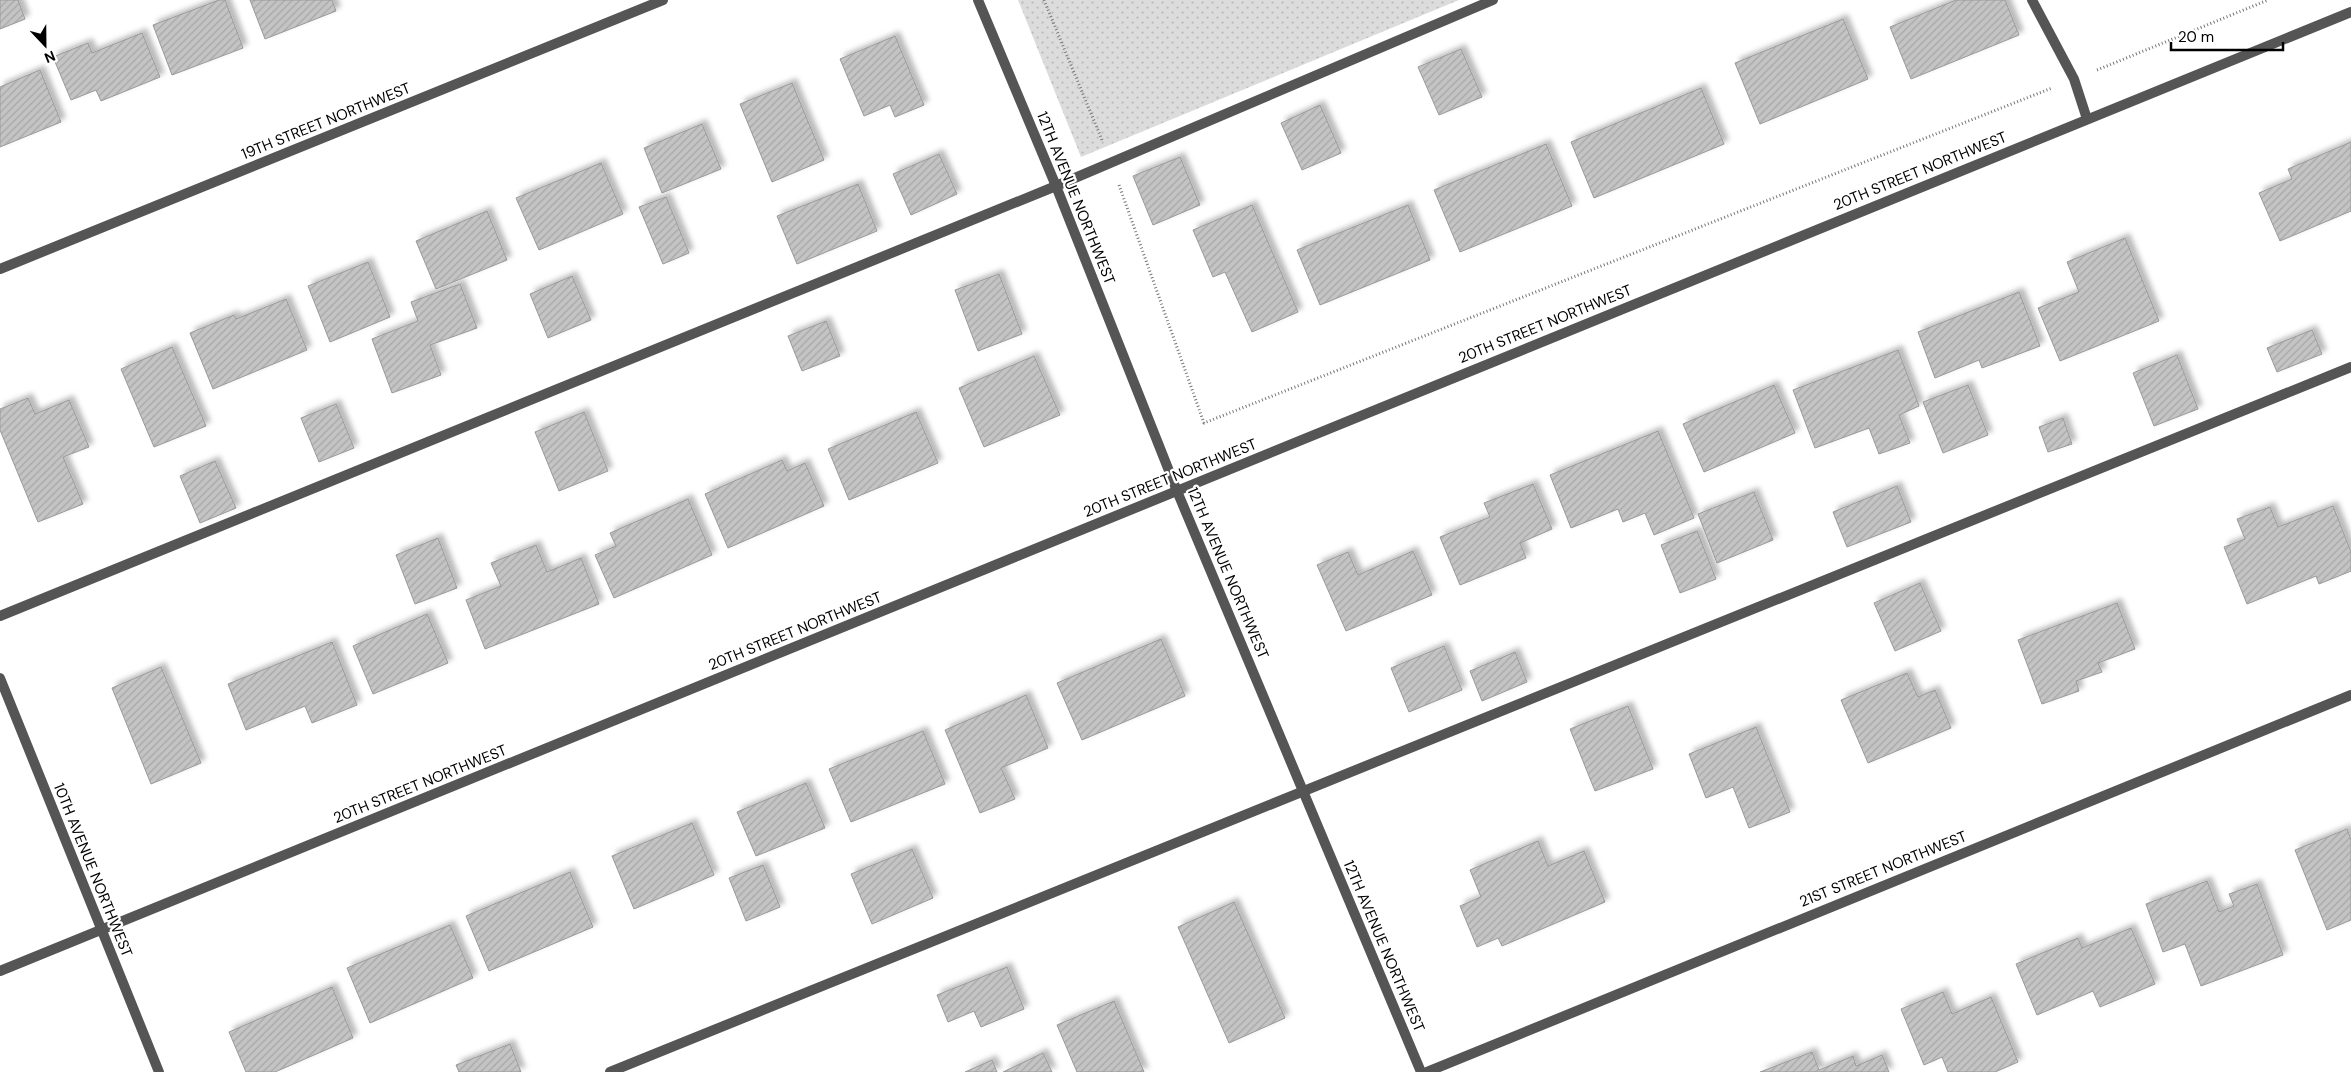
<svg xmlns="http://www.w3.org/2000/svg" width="2351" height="1072" viewBox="0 0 2351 1072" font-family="'DM Sans',sans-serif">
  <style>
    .park { fill: url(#park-dots) }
    .building { fill: url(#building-hatch); stroke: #999; filter: url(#shadow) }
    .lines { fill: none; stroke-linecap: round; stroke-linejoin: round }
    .path { stroke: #777; stroke-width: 3; stroke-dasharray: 1 2.5; stroke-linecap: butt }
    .service { stroke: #555; stroke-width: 10 }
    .minor { stroke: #555; stroke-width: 10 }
    .labels { text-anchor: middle; stroke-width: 4.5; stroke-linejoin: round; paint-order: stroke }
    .street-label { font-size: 15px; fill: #000; stroke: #fff }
  </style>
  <defs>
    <pattern id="park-dots" width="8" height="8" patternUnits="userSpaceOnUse" patternTransform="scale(1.25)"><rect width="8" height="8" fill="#dcdcdc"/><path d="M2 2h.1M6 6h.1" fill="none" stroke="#bbb" stroke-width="1.8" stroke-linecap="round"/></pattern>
    <pattern id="building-hatch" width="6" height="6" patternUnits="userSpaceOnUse" patternTransform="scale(1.25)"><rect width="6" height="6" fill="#c4c4c4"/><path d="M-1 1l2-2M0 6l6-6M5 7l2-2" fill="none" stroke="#a7a7a7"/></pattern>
    <filter id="shadow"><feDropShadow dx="4.5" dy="-4.5" stdDeviation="2.5" flood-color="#0004"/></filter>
  </defs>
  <rect width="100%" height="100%" fill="#fff"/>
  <polygon class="park" points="1018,0 1459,0 1081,157"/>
  <g class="building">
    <polygon points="0,0 18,0 25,19 0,29"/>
    <polygon points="219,0 225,0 243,48 172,75 153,25"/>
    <polygon points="250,0 332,0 336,11 265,39"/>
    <polygon points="1956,0 2005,0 2019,35 1911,79 1890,27"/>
    <polygon points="1843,19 1868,79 1760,124 1735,63"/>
    <polygon points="142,33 160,77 101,101 96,90 71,100 53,57 88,43 92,53"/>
    <polygon points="895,36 924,105 895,117 890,105 864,116 840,59"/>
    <polygon points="1461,49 1482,97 1439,115 1418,67"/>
    <polygon points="40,70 61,122 0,147 0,87"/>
    <polygon points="792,83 824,160 772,182 740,104"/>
    <polygon points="1701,88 1724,144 1594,198 1571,142"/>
    <polygon points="1320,105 1341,153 1302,170 1281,123"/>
    <polygon points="702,124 721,169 662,193 644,148"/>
    <polygon points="2351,142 2351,211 2280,241 2259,193 2292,179 2288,169"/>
    <polygon points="1546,144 1572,206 1460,252 1434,190"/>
    <polygon points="939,154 957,194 911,215 893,174"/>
    <polygon points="1180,157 1200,205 1153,225 1133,176"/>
    <polygon points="601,163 623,214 539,250 516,198"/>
    <polygon points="858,184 877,231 797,264 777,216"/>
    <polygon points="666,197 689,253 663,264 639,207"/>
    <polygon points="1252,205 1298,312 1252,332 1225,272 1213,277 1193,230"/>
    <polygon points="1408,205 1430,260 1320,305 1297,250"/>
    <polygon points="487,211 507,260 436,289 416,241"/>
    <polygon points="2125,238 2159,321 2060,361 2038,308 2079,292 2067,262"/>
    <polygon points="368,262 390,317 330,342 308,286"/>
    <polygon points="999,274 1022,334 978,351 955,290"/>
    <polygon points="572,276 591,320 548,338 530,294"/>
    <polygon points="460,284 477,328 430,345 441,375 392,393 372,339 418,321 411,302"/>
    <polygon points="2019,292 2040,346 1982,368 1979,360 1935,378 1918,332"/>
    <polygon points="286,299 307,350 213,389 190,333 234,315 236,319"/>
    <polygon points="826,321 840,356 802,371 788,336"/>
    <polygon points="2312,330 2322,354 2277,372 2267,348"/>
    <polygon points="172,347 206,426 154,447 121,369"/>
    <polygon points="1898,350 1919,406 1899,415 1910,443 1879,454 1869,428 1815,448 1793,390"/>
    <polygon points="2177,355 2198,409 2154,426 2133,373"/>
    <polygon points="1034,356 1060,415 984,447 959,388"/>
    <polygon points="1774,385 1795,433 1704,472 1683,424"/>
    <polygon points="1968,385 1988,435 1943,453 1923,402"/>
    <polygon points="28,398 35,414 69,400 89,447 63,457 83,504 38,522 0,430 0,409"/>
    <polygon points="336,404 354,448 319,462 301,418"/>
    <polygon points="584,412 608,471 559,491 535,432"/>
    <polygon points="916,412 938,463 849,500 828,449"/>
    <polygon points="2063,418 2072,444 2048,452 2039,427"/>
    <polygon points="1658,431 1694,518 1654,535 1645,513 1623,522 1618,509 1571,528 1550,475"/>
    <polygon points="782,460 787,471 805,463 824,506 728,548 705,494"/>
    <polygon points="215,461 236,508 200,523 180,476"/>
    <polygon points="1533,484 1552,529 1520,543 1526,558 1460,585 1440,537 1490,517 1484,503"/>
    <polygon points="1897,486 1911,522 1847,547 1833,512"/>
    <polygon points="1754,492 1773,540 1717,563 1698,514"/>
    <polygon points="688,499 712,555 614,598 595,555 616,546 610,533"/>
    <polygon points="2333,506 2351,552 2351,571 2319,584 2316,576 2247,604 2224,547 2245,539 2237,519 2270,507 2278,527"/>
    <polygon points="1697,531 1716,579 1680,593 1661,545"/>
    <polygon points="438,538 457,588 415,604 396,555"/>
    <polygon points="536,545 547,572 581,558 599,604 485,649 466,600 501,586 491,563"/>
    <polygon points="1413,551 1432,595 1346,631 1317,565 1348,552 1358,575"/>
    <polygon points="1920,583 1941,631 1895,651 1874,603"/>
    <polygon points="2117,603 2135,649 2098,663 2102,672 2076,681 2079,691 2042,704 2018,640"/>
    <polygon points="427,614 448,663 373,694 353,646"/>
    <polygon points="1161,639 1185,696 1082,740 1057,683"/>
    <polygon points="332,642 357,705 312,723 305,706 246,730 228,684"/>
    <polygon points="1444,646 1462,690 1409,712 1391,668"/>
    <polygon points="1515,652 1527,682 1482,701 1470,671"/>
    <polygon points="161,667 201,763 151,784 112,688"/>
    <polygon points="1907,673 1918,697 1935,690 1951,728 1868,763 1841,700"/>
    <polygon points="1026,695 1048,748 1001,768 1015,799 980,813 945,730"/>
    <polygon points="1628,706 1653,769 1595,791 1570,729"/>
    <polygon points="1756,727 1790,812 1749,828 1733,787 1706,798 1689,754"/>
    <polygon points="923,731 945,784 851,822 829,769"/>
    <polygon points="806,783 825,828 756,856 737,812"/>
    <polygon points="692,823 714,875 634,909 612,856"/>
    <polygon points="2347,829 2351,840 2351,920 2327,930 2295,850"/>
    <polygon points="1538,841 1548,866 1584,851 1605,902 1502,946 1498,938 1477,947 1460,906 1481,897 1470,870"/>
    <polygon points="912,849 933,898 872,924 851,874"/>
    <polygon points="763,865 780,907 746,921 729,878"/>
    <polygon points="570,872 593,927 489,971 466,916"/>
    <polygon points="2207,881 2219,912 2234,906 2229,894 2257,884 2283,955 2201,986 2185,944 2163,952 2146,904"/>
    <polygon points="1234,902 1285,1018 1229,1043 1178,927"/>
    <polygon points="450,925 473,978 370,1023 347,968"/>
    <polygon points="2131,928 2155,984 2100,1007 2093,991 2037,1015 2016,964 2078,938 2082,948"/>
    <polygon points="1007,967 1024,1009 981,1027 974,1011 948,1022 937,995"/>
    <polygon points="332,987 353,1038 275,1072 246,1072 229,1032"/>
    <polygon points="1943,992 1952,1014 1991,997 2018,1062 1995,1072 1948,1072 1942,1057 1924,1065 1901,1009"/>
    <polygon points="1114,1001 1144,1072 1077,1072 1057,1025"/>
    <polygon points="510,1044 521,1072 459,1072 456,1065"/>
    <polygon points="1812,1052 1819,1070 1853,1056 1856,1066 1882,1055 1889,1072 1760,1072"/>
    <polygon points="1043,1053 1052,1072 1003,1072"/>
    <polygon points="992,1060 997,1072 965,1072"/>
  </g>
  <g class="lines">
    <g class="path">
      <polyline points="1044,0 1102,140"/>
      <polyline points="2097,70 2268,0"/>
      <polyline points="1119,185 1204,423 2052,88"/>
    </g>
    <g class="service">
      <polyline points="2032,0 2074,79 2087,119"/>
      <polyline points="0,616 1056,186 1493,0"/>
      <polyline points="610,1072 2351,367"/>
    </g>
    <g class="minor">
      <polyline points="978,0 1056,186 1177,491 1421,1072"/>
      <polyline points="0,269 663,0"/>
      <polyline points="0,678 159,1072"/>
      <polyline points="0,971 2351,12"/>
      <polyline points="1427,1072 2351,695"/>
    </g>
  </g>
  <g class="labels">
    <g class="street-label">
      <text transform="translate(326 121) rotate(-22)" y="5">19TH STREET NORTHWEST</text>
      <text transform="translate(1920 171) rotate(-22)" y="5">20TH STREET NORTHWEST</text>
      <text transform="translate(1076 198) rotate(68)" y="5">12TH AVENUE NORTHWEST</text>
      <text transform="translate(1545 324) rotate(-22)" y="5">20TH STREET NORTHWEST</text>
      <text transform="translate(1170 478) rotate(-22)" y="5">20TH STREET NORTHWEST</text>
      <text transform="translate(1228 573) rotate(67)" y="5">12TH AVENUE NORTHWEST</text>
      <text transform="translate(795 631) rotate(-22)" y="5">20TH STREET NORTHWEST</text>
      <text transform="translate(420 784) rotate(-22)" y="5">20TH STREET NORTHWEST</text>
      <text transform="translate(1883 869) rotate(-22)" y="5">21ST STREET NORTHWEST</text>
      <text transform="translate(93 870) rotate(68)" y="5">10TH AVENUE NORTHWEST</text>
      <text transform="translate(1384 946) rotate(67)" y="5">12TH AVENUE NORTHWEST</text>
    </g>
  </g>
  <g transform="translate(45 45) rotate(158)" stroke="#ffffff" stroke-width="4" paint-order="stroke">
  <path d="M0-4L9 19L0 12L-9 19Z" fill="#000000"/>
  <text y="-8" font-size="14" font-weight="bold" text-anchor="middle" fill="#000000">N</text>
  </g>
  <path d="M2171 42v8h112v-8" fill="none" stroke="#000000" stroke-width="2.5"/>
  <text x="2178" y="42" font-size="15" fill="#000000" stroke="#ffffff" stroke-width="4" paint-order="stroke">20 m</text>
</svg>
